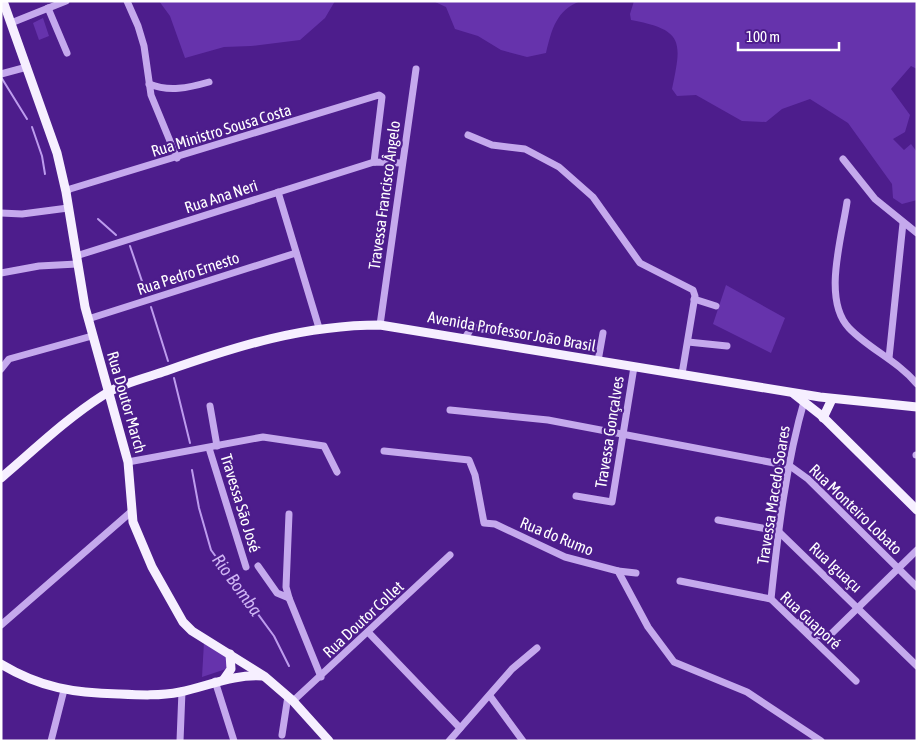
<svg xmlns="http://www.w3.org/2000/svg" width="918" height="742" viewBox="0 0 918 742" font-family="'Asap Condensed',sans-serif">
  <style>
    .green { fill: #6633ac }
    .lines { fill: none; stroke-linecap: round; stroke-linejoin: round }
    .stream { stroke: #bd9cee; stroke-width: 2 }
    .minor { stroke: #c5a9ed; stroke-width: 7 }
    .major { stroke: #f6efff; stroke-width: 9 }
    .labels { text-anchor: middle; stroke-width: 4.5; stroke-linejoin: round; paint-order: stroke }
    .street-label { font-size: 16px; fill: #fff; stroke: #4d1d8c }
    .water-label { font-size: 18px; font-style: italic; fill: #cfb5f4; stroke: #4d1d8c }
  </style>
  <rect width="100%" height="100%" fill="#4d1d8c"/>
  <g class="green">
    <polygon points="159,1 335,1 325,18 300,40 251,46 224,47 185,58 170,16"/>
    <path d="M 433,1 L 581,1 C 556,10 552,29 546,53 L 527,57 L 501,50 L 478,36 L 455,29 L 446,7 Z"/>
    <path d="M 634,1 L 917,1 L 917,69 L 911,66 L 891,89 L 910,115 L 905,132 L 893,139 L 904,150 L 911,144 L 917,152 L 917,200 L 902,204 L 893,198 L 892,184 L 848,123 L 810,99 L 782,109 L 766,122 L 742,121 L 696,95 L 677,96 L 672,89 C 682,41 684,30 631,20 L 630,14 Z"/>
    <polygon points="43,18 49,36 39,40 33,23"/>
    <polygon points="726,285 785,318 771,353 713,324"/>
    <polygon points="204,642 224,655 228,660 226,669 202,677"/>
  </g>
  <g class="lines">
    <g class="stream">
      <polyline points="1,77 27,119"/>
      <polyline points="32,127 42,156 45,174"/>
      <polyline points="98,219 116,235"/>
      <polyline points="130,246 146,293"/>
      <polyline points="151,307 168,361"/>
      <polyline points="174,378 190,443"/>
      <polyline points="192,470 199,508 211,550 274,636 289,666"/>
    </g>
    <g class="minor">
      <polyline points="127,1 138,26 144,46 151,95 177,158"/>
      <polyline points="48,8 67,53"/>
      <polyline points="11,23 66,1"/>
      <polyline points="1,74 27,67"/>
      <path d="M 149,84 C 169,92 188,88 209,82"/>
      <polyline points="468,135 492,145 525,149 559,167 593,197 640,263 693,290 695,296 682,374"/>
      <polyline points="843,159 875,199 917,233"/>
      <polyline points="66,192 70,189 379,95 382,97 374,162"/>
      <polyline points="278,192 319,328"/>
      <path d="M 847,202 C 842,237 822,300 849,328 C 869,349 898,361 917,384"/>
      <polyline points="1,213 22,214 68,208"/>
      <polyline points="76,256 374,162 402,163"/>
      <polyline points="1,273 39,266 77,264"/>
      <polyline points="694,299 716,306"/>
      <polyline points="88,319 296,253"/>
      <polyline points="380,325 416,69"/>
      <polyline points="465,338 472,327 492,331"/>
      <polyline points="688,342 727,346"/>
      <polyline points="889,358 903,223"/>
      <polyline points="598,361 603,333"/>
      <polyline points="1,369 9,359 92,336"/>
      <polyline points="210,406 217,446"/>
      <polyline points="450,410 548,420 790,466 808,479 917,587"/>
      <polyline points="209,448 246,567"/>
      <polyline points="384,451 469,460 475,475 484,523 495,524 565,557 618,571 648,627 674,662 747,692 821,741"/>
      <polyline points="916,455 917,455"/>
      <polyline points="128,462 263,437 324,446 337,472"/>
      <polyline points="576,496 612,502 634,367"/>
      <polyline points="718,520 778,531 917,666"/>
      <polyline points="258,566 277,593 289,598 321,677"/>
      <polyline points="618,571 636,573"/>
      <polyline points="680,581 771,599 856,681"/>
      <polyline points="289,598 286,587 289,514"/>
      <path d="M 771,599 C 778,532 786,463 805,398"/>
      <polyline points="800,622 817,635 828,637 917,550"/>
      <polyline points="1,625 132,511"/>
      <polyline points="368,632 460,728"/>
      <polyline points="215,681 234,741"/>
      <polyline points="490,696 523,741"/>
      <polyline points="293,701 450,555"/>
      <polyline points="282,735 288,696"/>
      <polyline points="51,741 64,690"/>
      <polyline points="180,741 182,691"/>
      <polyline points="449,741 512,669 537,648"/>
    </g>
    <g class="major">
      <polyline points="3,1 57,153 66,192 85,307 128,462 133,522 152,567 183,622 192,631 264,676 293,701 329,741"/>
      <polyline points="794,394 822,416 917,510"/>
      <polyline points="823,418 832,399"/>
      <path d="M 1,478 C 34,450 66,419 102,396 C 120,384 145,378 166,371 C 237,346 304,325 380,325 L 820,397 L 917,407"/>
      <path d="M 1,664 C 41,688 74,693 119,694 C 140,695 160,696 180,692 C 209,686 233,674 263,676"/>
      <polyline points="224,679 231,669 230,654"/>
    </g>
  </g>
  <g class="labels">
    <g class="street-label">
      <text transform="translate(221 130) rotate(-17)" y="6">Rua Ministro Sousa Costa</text>
      <text transform="translate(384 195) rotate(-82)" y="6">Travessa Francisco Ângelo</text>
      <text transform="translate(221 196) rotate(-18)" y="6">Rua Ana Neri</text>
      <text transform="translate(188 273) rotate(-18)" y="6">Rua Pedro Ernesto</text>
      <text transform="translate(512 331) rotate(10)" y="6">Avenida Professor João Brasil</text>
      <text transform="translate(127 402) rotate(74)" y="6">Rua Doutor March</text>
      <text transform="translate(609 432) rotate(-81)" y="6">Travessa Gonçalves</text>
      <text transform="translate(773 495) rotate(-81)" y="6">Travessa Macedo Soares</text>
      <text transform="translate(241 503) rotate(73)" y="6">Travessa São José</text>
      <text transform="translate(856 509) rotate(44)" y="6">Rua Monteiro Lobato</text>
      <text transform="translate(557 536) rotate(22)" y="6">Rua do Rumo</text>
      <text transform="translate(836 567) rotate(43)" y="6">Rua Iguaçu</text>
      <text transform="translate(363 619) rotate(-43)" y="6">Rua Doutor Collet</text>
      <text transform="translate(811 620) rotate(43)" y="6">Rua Guaporé</text>
    </g>
    <g class="water-label">
      <text transform="translate(237 585) rotate(54)" y="6">Rio Bomba</text>
    </g>
  </g>
  <rect width="918" height="742" fill="none" stroke="#ffffff" stroke-width="5"/>
  <path d="M738 42v8h101v-8" fill="none" stroke="#ffffff" stroke-width="2.5"/>
  <text x="746" y="42" font-size="15" fill="#ffffff" stroke="#4d1d8c" stroke-width="4" paint-order="stroke">100 m</text>
</svg>
